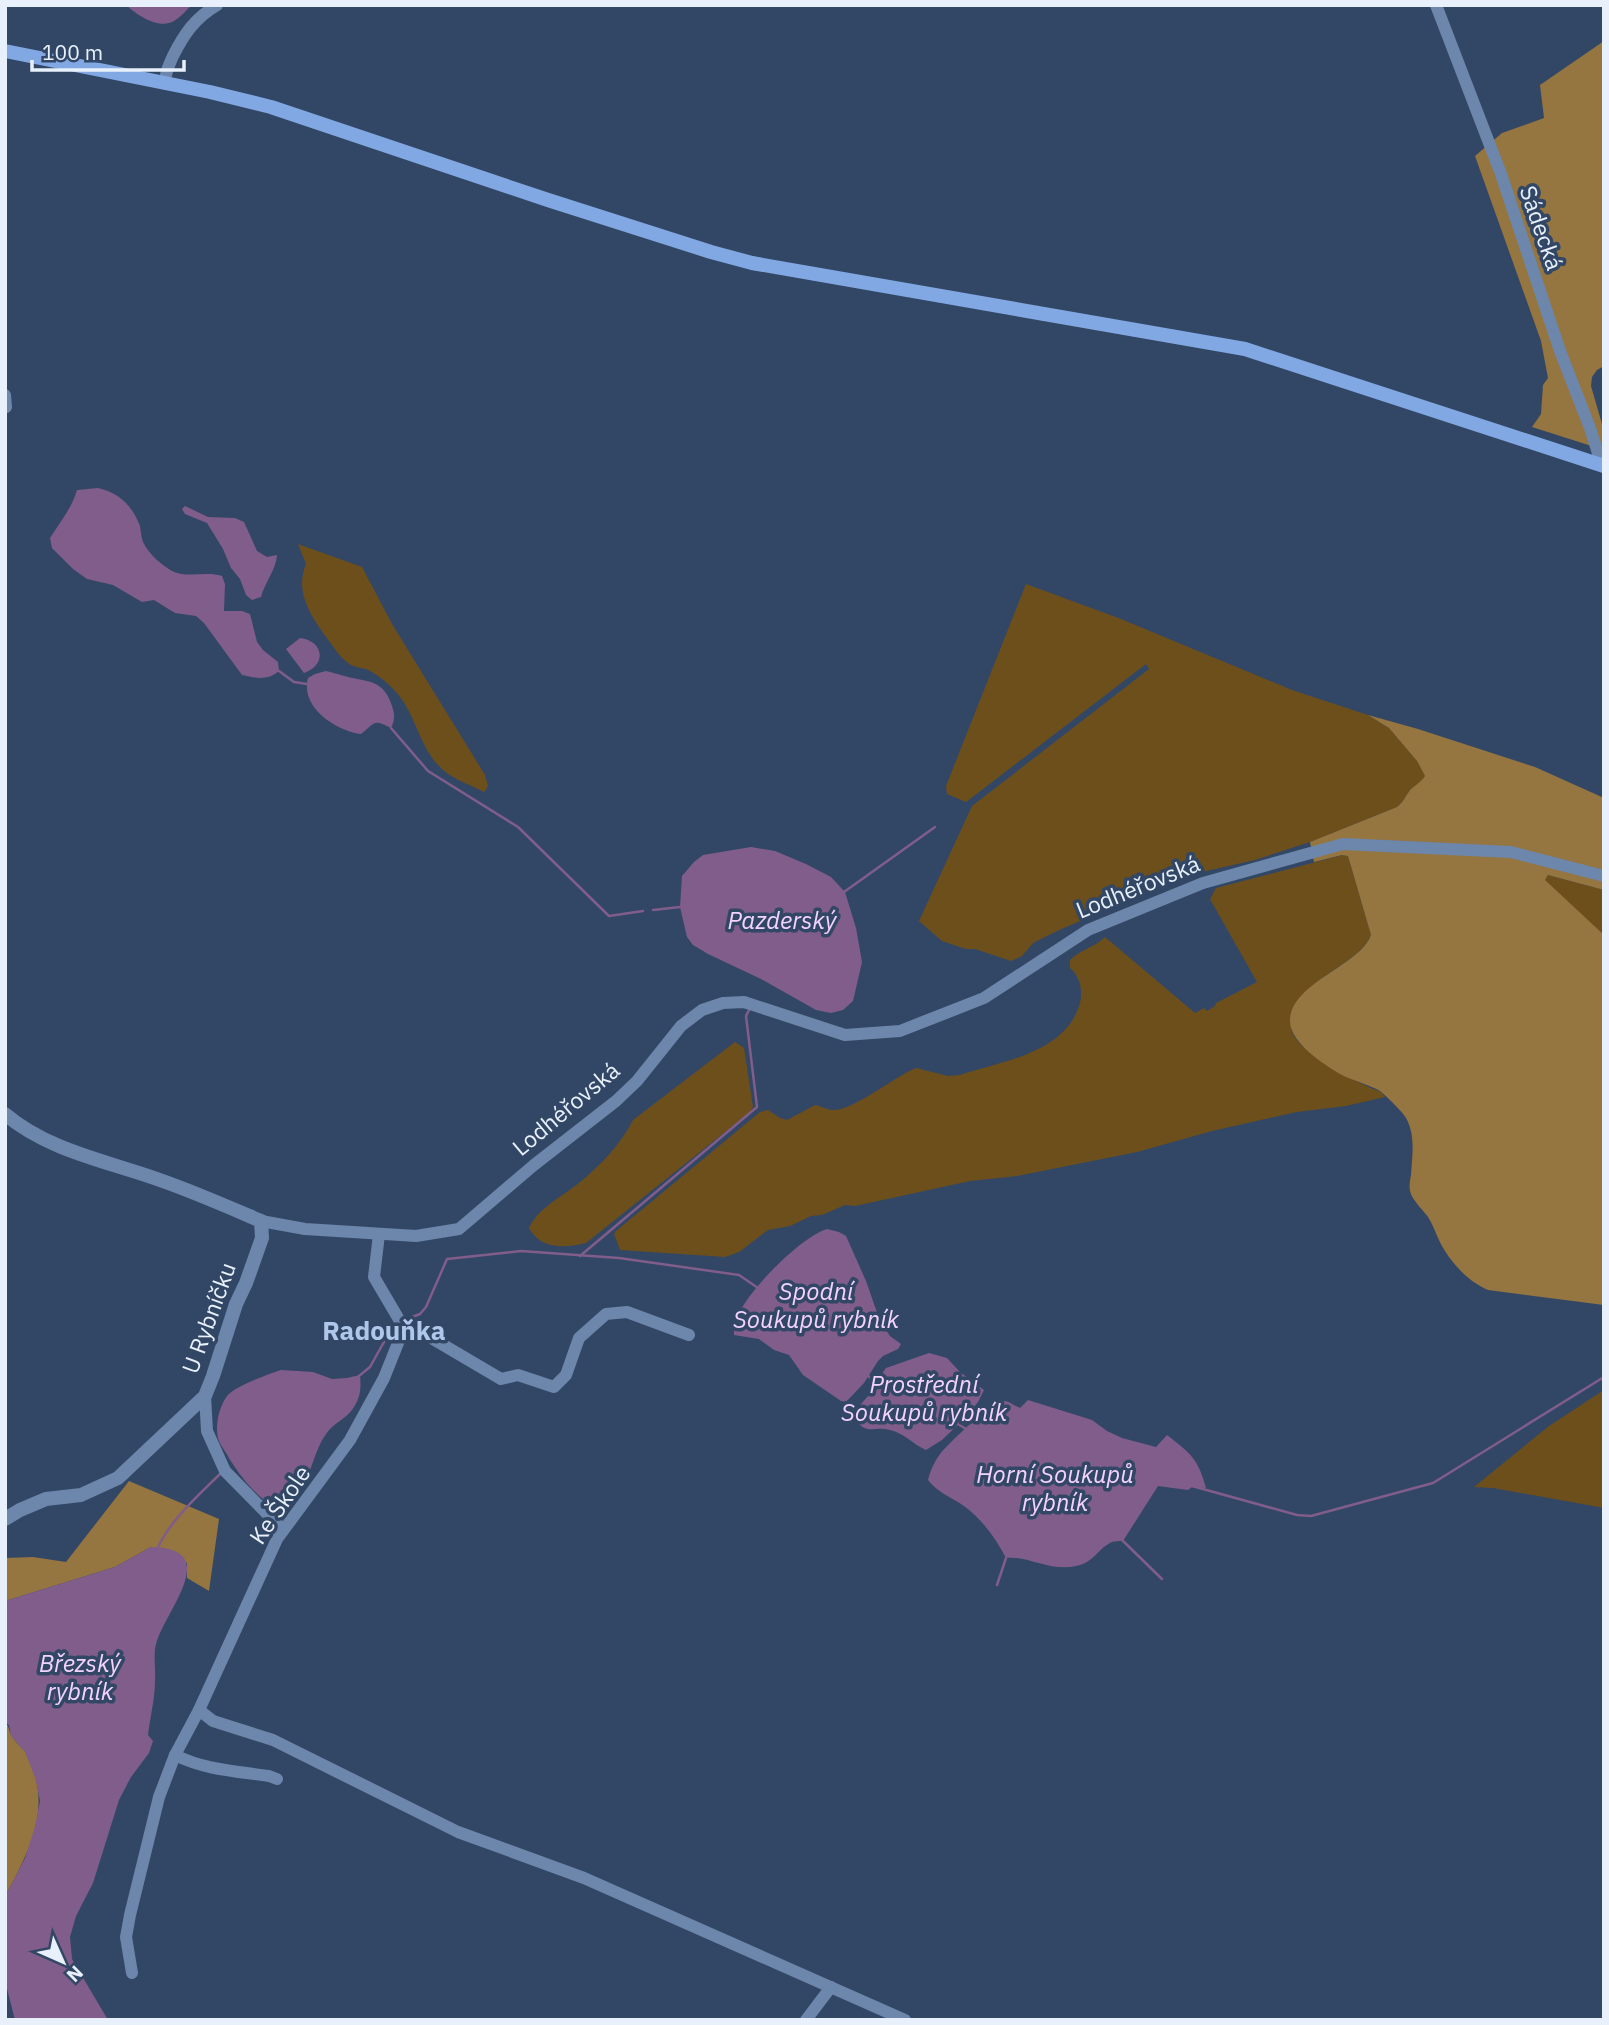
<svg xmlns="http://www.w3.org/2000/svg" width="1609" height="2025" viewBox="0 0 1609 2025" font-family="'IBM Plex Sans',sans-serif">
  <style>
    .green { fill: #6d4f1c }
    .forest { fill: #957540 }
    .water { fill: #805d8a }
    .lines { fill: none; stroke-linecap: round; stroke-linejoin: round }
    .stream { stroke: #805d8a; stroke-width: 2.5 }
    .minor { stroke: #6d86ab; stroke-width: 12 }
    .tertiary { stroke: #6d86ab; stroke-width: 14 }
    .secondary { stroke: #81a8e3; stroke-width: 14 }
    .labels { text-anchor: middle; stroke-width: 7; stroke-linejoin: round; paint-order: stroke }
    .street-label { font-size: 23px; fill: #e8f0fb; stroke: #324765 }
    .water-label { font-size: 24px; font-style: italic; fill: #f4d3fe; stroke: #324765 }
    .quarter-label { font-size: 26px; font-weight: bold; fill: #aec7eb; stroke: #324765 }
  </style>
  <rect width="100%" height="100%" fill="#324765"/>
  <g class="green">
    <path d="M 298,544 L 362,567 L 392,624 L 485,775 L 488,786 L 484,792 C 471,785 452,779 442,769 C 419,748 417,716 396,692 C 388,683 377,674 366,669 C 361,668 355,667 351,665 C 341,659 335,649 329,641 C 312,618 294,593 306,564 Z"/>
    <path d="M 1026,584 L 1121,619 L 1292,690 L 1368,715 L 1389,728 L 1417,761 L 1425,776 C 1421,784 1412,786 1408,793 C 1404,799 1403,802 1397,807 L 1310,842 L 1255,860 L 1184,876 L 1057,931 L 1033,943 L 1022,956 L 1011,961 L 975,949 L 966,949 L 942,941 L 919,921 L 972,806 L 1149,669 L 1146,664 L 966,802 L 947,794 L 946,786 Z"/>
    <path d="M 1343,855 L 1348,856 L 1371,935 C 1365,952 1337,967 1322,978 C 1309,988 1289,1007 1291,1026 C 1292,1052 1358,1083 1381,1092 L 1385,1097 L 1346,1106 L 1297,1112 L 1212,1131 L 1137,1152 L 1017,1176 L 970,1181 L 855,1206 L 845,1205 L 822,1215 L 811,1216 L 790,1226 L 768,1230 L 739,1252 L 725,1257 L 620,1250 L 614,1234 L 616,1231 L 760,1112 L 768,1110 L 780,1118 L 787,1120 L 815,1105 C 820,1106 826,1109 831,1110 C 853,1112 893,1077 916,1068 L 948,1076 L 960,1075 C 1003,1061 1066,1053 1080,1003 C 1083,991 1080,976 1070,968 L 1070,960 C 1080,950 1095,947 1105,937 L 1195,1013 L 1204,1008 L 1207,1011 L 1215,1006 L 1216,1003 L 1257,982 L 1210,899 L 1216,888 Z"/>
    <polygon points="1548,875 1604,890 1604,935 1547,884 1545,880"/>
    <path d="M 735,1042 L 744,1048 L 753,1107 L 750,1112 L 586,1243 C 565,1248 541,1250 529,1228 C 539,1207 562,1197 579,1183 C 600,1166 621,1144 633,1120 Z"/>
    <polygon points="1604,1390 1604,1508 1493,1488 1474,1487 1549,1426"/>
  </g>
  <g class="forest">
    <polygon points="1604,41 1604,366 1597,370 1592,377 1591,386 1604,431 1604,450 1532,427 1541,414 1543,385 1548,378 1541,341 1475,156 1502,133 1544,118 1540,85"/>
    <path d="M 1368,715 L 1418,729 L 1535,767 L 1604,798 L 1604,890 L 1548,875 L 1545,880 L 1604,935 L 1604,1305 L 1488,1290 C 1471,1283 1455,1267 1445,1251 C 1438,1241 1435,1228 1428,1217 C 1423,1210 1412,1200 1410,1191 C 1409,1187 1410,1180 1411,1175 C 1412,1156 1416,1136 1406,1118 C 1402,1111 1386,1096 1380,1091 C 1368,1084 1353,1081 1340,1074 C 1323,1064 1291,1043 1290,1022 C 1289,983 1360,966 1371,935 L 1348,856 L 1342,855 L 1314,862 L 1310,842 L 1397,807 C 1403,802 1404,799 1408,793 C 1412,786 1420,784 1425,776 L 1417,761 L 1389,728 Z"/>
    <polygon points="129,1481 219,1519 209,1591 187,1578 187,1563 151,1547 115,1567 5,1601 5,1558 33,1557 66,1562"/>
    <path d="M 5,1722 C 10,1727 8,1730 12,1736 C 15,1742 22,1747 26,1753 C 54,1806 30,1849 5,1897 Z"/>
  </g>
  <g class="water">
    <path d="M 126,5 L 192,5 C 186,10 181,17 174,21 C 159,30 137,15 126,5 Z"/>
    <path d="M 98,488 C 119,493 132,505 140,526 C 141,531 141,537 143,542 C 148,553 162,566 174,572 C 189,578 207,571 222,576 L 225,584 L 224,611 L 242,611 L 250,614 L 257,642 L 263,650 L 278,662 L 279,671 C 267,681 256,678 242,675 L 204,623 L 196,616 L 175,613 L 154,600 L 142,602 L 113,585 L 87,579 L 73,569 L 52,548 L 50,538 C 60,522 72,508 77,490 Z"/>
    <path d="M 185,506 L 208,517 L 235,518 L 244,522 L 257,551 L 267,557 L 277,555 C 276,570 265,582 261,597 L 252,600 L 246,595 L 240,579 L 231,568 L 223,549 L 207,523 L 185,514 L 182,509 Z"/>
    <path d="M 300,638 C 324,641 327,665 304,673 L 286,649 Z"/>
    <path d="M 326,671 C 334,673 341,675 348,677 C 371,682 384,681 392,706 C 395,715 395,720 391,728 C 373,719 376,722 361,734 C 337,731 300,708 308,678 L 315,674 Z"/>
    <polygon points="751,847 775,851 806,864 831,877 845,892 856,928 862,962 853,1001 843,1010 831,1013 816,1010 761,979 708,954 693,945 687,937 680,907 682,876 694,862 703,855"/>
    <path d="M 827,1229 L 839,1232 L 846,1236 L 866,1281 L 880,1321 L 890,1336 L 901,1344 L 898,1349 L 883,1356 L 878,1361 L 864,1383 L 846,1402 L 841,1401 L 803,1375 L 789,1355 L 774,1350 L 759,1339 L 734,1335 C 734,1328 735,1320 739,1313 C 751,1288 801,1237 827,1229 Z"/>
    <path d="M 929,1353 L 947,1358 L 960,1372 L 984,1390 L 978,1402 L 965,1418 L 942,1440 L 926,1450 C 914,1445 904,1433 890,1430 C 872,1425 869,1437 853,1418 L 854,1412 L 868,1396 L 875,1383 L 886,1368 Z"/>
    <path d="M 281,1370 L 313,1372 L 332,1379 L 347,1378 L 360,1375 C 361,1387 361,1396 354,1407 C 348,1417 338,1421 330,1429 C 308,1453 313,1497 277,1509 C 254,1495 239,1475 226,1453 C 223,1448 219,1443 218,1438 C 215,1425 219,1407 227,1396 C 235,1386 269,1374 281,1370 Z"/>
    <path d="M 1028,1400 L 1092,1420 L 1107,1431 L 1122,1438 L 1156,1447 L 1167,1435 C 1190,1453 1198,1458 1206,1488 L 1192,1487 L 1188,1490 L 1158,1486 L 1123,1541 C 1119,1541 1115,1541 1112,1542 C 1098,1548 1094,1563 1076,1566 C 1051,1572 1027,1555 1006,1558 C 996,1539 982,1519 964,1506 C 951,1497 938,1493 928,1480 C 930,1471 934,1462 940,1454 C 949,1443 992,1401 1005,1401 C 1010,1402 1015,1406 1020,1408 Z"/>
    <path d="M 151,1547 C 224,1548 165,1611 156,1644 C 153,1656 156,1669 155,1681 C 155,1699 150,1717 148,1735 L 153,1741 L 149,1753 L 131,1777 L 119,1800 L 93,1883 L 76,1916 L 70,1937 L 72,1959 L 108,2020 L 15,2020 L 5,1981 L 5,1897 L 25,1858 L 35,1827 L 40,1801 L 36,1780 L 25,1752 L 11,1736 L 9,1725 L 5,1722 L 5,1601 L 115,1567 Z"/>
  </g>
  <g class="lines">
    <g class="stream">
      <polyline points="279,671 294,682 307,684"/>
      <polyline points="391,728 428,771 518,827 609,916 643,911"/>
      <polyline points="844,892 935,827"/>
      <polyline points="653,910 680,907"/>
      <polyline points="580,1256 757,1107 746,1016 749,1010"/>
      <polyline points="404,1320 420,1314 426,1307 447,1259 521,1251 619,1258 739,1275 758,1288"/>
      <polyline points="867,1375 878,1384"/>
      <polyline points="359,1376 370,1367 394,1324 397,1322"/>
      <polyline points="956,1423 968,1430"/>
      <polyline points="1192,1486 1297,1515 1311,1516 1433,1483 1604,1377"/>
      <polyline points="1123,1541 1162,1579"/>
      <path d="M 157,1549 C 171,1519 199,1495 222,1472"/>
      <polyline points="997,1585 1006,1558"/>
    </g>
    <g class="minor">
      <polyline points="1436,5 1501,174 1560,351 1590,428 1602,466"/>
      <path d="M 165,83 C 165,73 169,65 173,56 C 184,34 195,18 217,5"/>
      <polyline points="5,395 6,407"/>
      <polyline points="261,1221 305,1229 416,1236 459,1229 534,1165 616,1101 637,1081 681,1026 702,1010 723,1003 744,1002 845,1035 900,1031 984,998 1088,930 1203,883 1343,844 1511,852 1604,876"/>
      <polyline points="404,1328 428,1336 501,1379 518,1375 554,1387 566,1375 579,1338 606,1314 627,1312 689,1335"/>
      <polyline points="205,1396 207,1431 225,1471 283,1530"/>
      <polyline points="199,1710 213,1721 273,1740 458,1832 584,1878 905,2020"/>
      <path d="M 175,1755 C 205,1770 236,1771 269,1776 L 277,1779"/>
      <polyline points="132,1973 126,1937 130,1915 159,1797 175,1755 199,1710 277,1539 350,1440 384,1378 404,1328 374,1277 379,1234"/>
      <polyline points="806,2020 831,1987"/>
    </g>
    <path class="tertiary" d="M 5,1114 C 47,1150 106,1161 157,1179 C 192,1191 226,1206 261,1221 L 262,1238 L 246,1283 L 236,1304 L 213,1376 L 205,1396 L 118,1478 L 81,1495 L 46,1499 L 20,1510 L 5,1519"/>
    <polyline class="secondary" points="5,51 210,92 271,107 548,200 711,252 752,263 1245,349 1604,466"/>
  </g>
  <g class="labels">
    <g class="street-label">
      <text transform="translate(1541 228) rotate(71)" y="8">Sádecká</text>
      <text transform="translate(1138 887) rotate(-22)" y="8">Lodhéřovská</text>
      <text transform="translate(566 1109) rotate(-40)" y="8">Lodhéřovská</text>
      <text transform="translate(209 1318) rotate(-70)" y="8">U Rybníčku</text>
      <text transform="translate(280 1505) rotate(-56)" y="8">Ke Škole</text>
    </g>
    <g class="water-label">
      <text x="782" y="929">Pazderský</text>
      <text x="816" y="1300">Spodní<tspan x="816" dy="28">Soukupů rybník</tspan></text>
      <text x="924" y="1393">Prostřední<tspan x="924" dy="28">Soukupů rybník</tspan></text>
      <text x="1055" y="1483">Horní Soukupů<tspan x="1055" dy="28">rybník</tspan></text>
      <text x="80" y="1672">Březský<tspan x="80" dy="28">rybník</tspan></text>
    </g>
    <g class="quarter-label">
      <text x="384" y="1340">Radouňka</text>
    </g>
  </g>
  <rect width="1609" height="2025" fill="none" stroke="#e8f0fb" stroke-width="14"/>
  <g transform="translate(63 1962) rotate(135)" stroke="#324765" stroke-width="5" paint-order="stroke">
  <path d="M0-5L12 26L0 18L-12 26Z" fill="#e8f0fb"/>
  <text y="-10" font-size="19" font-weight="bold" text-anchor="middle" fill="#e8f0fb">N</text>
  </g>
  <path d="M32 60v10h152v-10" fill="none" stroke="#e8f0fb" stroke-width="3.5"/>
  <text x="42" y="60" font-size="21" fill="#e8f0fb" stroke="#324765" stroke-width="5" paint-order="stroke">100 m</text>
</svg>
